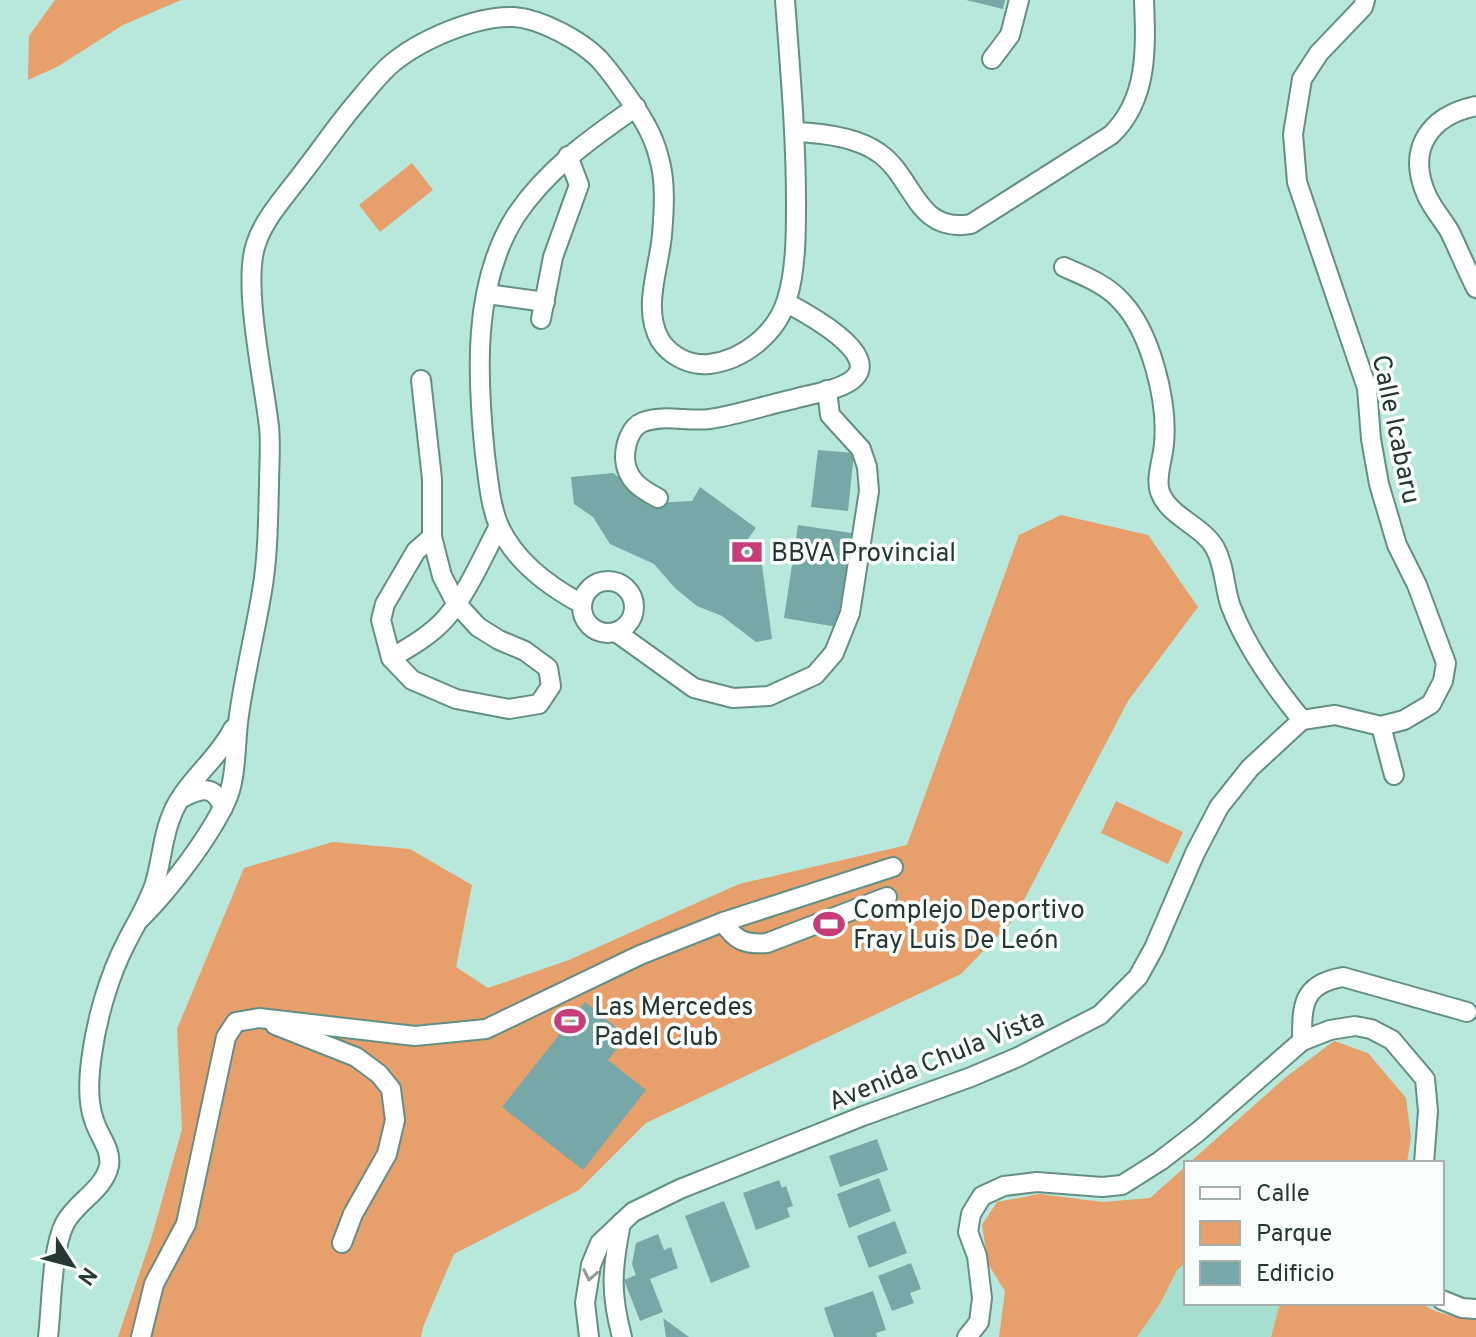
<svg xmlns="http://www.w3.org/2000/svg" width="1476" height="1337" viewBox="0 0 1476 1337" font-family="Overpass,sans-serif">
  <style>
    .built { fill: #a6dfcf }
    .green { fill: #e79f6b }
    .building { fill: #77a8a8 }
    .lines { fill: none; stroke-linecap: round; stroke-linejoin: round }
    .minor-casing { stroke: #638f84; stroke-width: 22 }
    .minor { stroke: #fff; stroke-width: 18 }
    .oneway { stroke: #929c99 }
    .labels { text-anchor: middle; stroke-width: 7; stroke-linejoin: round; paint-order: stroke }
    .street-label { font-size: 26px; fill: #253833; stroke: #f9fefd }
    .poi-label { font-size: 26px; fill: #253833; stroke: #f9fefd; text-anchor: start }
  </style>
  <rect width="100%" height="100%" fill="#b8e8db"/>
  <polygon class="built" points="1186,1262 1186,1303 1280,1303 1271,1337 1137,1337 1160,1304 1177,1270"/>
  <g class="green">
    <polygon points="55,0 181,0 123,25 57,67 28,80 29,36"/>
    <polygon points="412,163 433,190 380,232 359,205"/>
    <polygon points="1061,515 1148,535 1198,607 1128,701 1014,919 961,974 646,1123 579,1190 454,1254 423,1327 421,1337 118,1337 152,1236 182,1129 177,1029 244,868 333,842 410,849 472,885 456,967 488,988 569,960 739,884 907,845 1019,535"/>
    <polygon points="1116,801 1183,832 1168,864 1101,833"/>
    <polygon points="1334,1041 1368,1053 1406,1098 1411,1137 1407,1163 1189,1163 1286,1077"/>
    <polygon points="1186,1166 1186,1262 1177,1270 1160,1304 1137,1337 999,1337 1005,1291 988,1264 982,1225 997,1202 1039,1194 1103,1202 1150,1198"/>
    <path d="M 1280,1303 L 1422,1303 C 1435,1315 1459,1317 1476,1318 L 1476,1337 L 1271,1337 Z"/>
  </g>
  <g class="building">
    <polygon points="966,0 1005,0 1003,9"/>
    <polygon points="818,450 854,453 848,511 811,507"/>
    <polygon points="613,473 654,503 692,501 700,487 756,528 745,543 761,558 772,639 756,642 722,616 697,606 675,588 654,564 610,544 593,517 574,504 571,477"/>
    <polygon points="798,525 852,533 837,627 784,618"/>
    <polygon points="585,1002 627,1036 608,1060 646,1090 583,1170 502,1107"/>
    <polygon points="877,1139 888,1170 840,1187 829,1156"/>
    <polygon points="879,1178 891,1211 849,1228 837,1194"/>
    <polygon points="779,1180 782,1188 786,1186 793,1206 787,1208 790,1217 756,1230 743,1193"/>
    <polygon points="724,1201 750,1267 711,1283 685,1216"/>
    <polygon points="895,1221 907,1253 869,1268 857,1236"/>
    <polygon points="658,1234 664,1250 671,1247 678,1268 650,1279 663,1312 640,1321 624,1280 636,1275 632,1264 636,1243"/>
    <polygon points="911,1263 921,1289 910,1293 914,1303 892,1311 878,1276"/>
    <polygon points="873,1291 886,1330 876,1333 877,1337 834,1337 824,1308"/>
    <polygon points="663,1318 689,1337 666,1337"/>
  </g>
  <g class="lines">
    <defs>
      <g id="minor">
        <polyline points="992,59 1010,35 1019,0"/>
        <path d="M 1476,106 C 1429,116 1406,149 1427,196 C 1433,209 1443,220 1450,232 C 1459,251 1467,270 1476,288"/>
        <path d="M 795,132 C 822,133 857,137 879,153 C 914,177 916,234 971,224 L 1111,135 C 1148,100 1146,49 1144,0"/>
        <path d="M 1064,267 C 1084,276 1106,284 1121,301 C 1151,332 1168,402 1164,444 C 1163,459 1155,478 1160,492 C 1169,517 1202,525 1215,548 C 1225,566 1224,588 1231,607 C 1247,648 1274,686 1302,720"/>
        <polyline points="487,294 545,302"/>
        <polyline points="541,319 553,257 579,185 568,156"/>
        <path d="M 421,380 L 432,479 L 432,537 L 442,576 L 456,603 L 478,627 L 499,640 L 525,651 L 548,668 L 551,686 L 539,704 L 509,709 L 456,699 L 412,680 L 391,658 C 410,647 431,635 446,618 C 468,592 483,556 499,526"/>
        <path d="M 658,498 C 641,489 626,480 625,458 C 625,445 630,427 643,422 C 664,414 688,422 710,419 C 738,415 766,405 794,399 C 811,394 837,391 852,380 C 885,355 804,312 787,303"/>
        <circle cx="608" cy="607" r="26"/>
        <path d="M 582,604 C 550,587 515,561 499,526 C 490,505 488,477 485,455 C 477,377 472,286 515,217 C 546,170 590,139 636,107"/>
        <polyline points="616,632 694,688 733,698 769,696 815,675 834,653 850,613 869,491 867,467 861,449 830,415 827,390"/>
        <polyline points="391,658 381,620 385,604 416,551 432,537"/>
        <polyline points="1302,720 1335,715 1381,726 1404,720 1431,704 1443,681 1446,663 1417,585 1397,545 1379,484 1371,439 1367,388 1297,182 1293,134 1302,79 1319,53 1363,7 1365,0"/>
        <polyline points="1381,726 1394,775"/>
        <path d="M 182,798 C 200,788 215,784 223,808"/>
        <path d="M 141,918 C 170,889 209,838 226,801 C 237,779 235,740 239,715 C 245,673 255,633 262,591 C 268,556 268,520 269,485 C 269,466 271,446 269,427 C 264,381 242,284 256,244 C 264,218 288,193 304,171 C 322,148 338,124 357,102 C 367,90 377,77 389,66 C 417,41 476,15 514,17 C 541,19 580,40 599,59 C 608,69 616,80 623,90 C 638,111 653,132 659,158 C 666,181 664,211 662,235 C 659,269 642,308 660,340 C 670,356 690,366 709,364 C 744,360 777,333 787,299 C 796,270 796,234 796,203 C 796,135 790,68 785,0"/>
        <path d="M 723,922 C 735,940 744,945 767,943 L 887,897"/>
        <polyline points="275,1025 356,1057 379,1074 391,1089 395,1120 387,1154 353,1214 342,1243"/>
        <path d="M 1302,1041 C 1302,1005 1302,984 1343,977 L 1467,1012"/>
        <path d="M 621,1223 C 612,1269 610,1292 622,1337"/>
        <polyline points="1442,1300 1462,1308 1476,1309"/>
        <path d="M 48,1337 C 52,1304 51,1251 65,1223 C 77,1201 103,1191 109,1166 C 112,1149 98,1135 94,1120 C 87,1101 89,1074 92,1054 C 97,1018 109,976 126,943 C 136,923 148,905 155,883 C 163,855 163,828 178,802 C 194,775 219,757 233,729"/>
        <polyline points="141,1337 154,1284 186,1224 226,1037 236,1022 259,1018 415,1036 486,1029 640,955 723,922 893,867"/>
        <polyline points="589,1337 585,1303 591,1265 600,1243 633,1212 680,1189 863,1116 971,1077 1018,1057 1100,1015 1138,977 1154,948 1195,853 1219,807 1250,768 1302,720"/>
        <polyline points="967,1337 979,1322 982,1298 977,1256 968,1232 971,1214 982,1196 1004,1186 1037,1182 1102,1187 1122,1185 1160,1161 1199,1131 1302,1041 1330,1030 1355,1026 1371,1029 1392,1040 1425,1079 1428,1111 1424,1163"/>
      </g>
    </defs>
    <use href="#minor" class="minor-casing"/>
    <use href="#minor" class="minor"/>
  </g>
  <defs><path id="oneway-chevron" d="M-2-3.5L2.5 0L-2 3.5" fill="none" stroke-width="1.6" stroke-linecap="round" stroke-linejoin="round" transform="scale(2)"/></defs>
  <use class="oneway" href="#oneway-chevron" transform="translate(590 1275) rotate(101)"/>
  <defs>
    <symbol id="bank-bare" viewBox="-9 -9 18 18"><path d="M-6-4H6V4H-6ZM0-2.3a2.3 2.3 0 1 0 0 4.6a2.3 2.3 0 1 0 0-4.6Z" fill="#c53d7b" stroke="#f9fefd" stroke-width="2.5" paint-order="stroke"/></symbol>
    <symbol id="stadium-bare" viewBox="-9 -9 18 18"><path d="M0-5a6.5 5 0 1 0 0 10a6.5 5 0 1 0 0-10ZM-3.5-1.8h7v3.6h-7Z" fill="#c53d7b" stroke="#f9fefd" stroke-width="2.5" paint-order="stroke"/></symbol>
  </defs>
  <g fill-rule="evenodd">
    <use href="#bank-bare" x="725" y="530" width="44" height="44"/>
    <use href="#stadium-bare" x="807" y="902" width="44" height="44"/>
    <use href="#stadium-bare" x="548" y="999" width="44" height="44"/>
  </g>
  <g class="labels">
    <g class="street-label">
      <text transform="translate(1397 429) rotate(78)" y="9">Calle Icabaru</text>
      <text transform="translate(936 1059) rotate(-22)" y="9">Avenida Chula Vista</text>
    </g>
    <g class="poi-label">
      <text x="771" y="561">BBVA Provincial</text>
      <text x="853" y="918">Complejo Deportivo<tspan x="853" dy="30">Fray Luis De León</tspan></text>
      <text x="594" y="1015">Las Mercedes<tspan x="594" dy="30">Padel Club</tspan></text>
    </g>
  </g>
  <rect x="1184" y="1161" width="260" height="144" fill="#f9fefd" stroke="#a4afac" stroke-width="2"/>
  <rect x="1200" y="1187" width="40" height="12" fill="#ffffff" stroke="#a4afac" stroke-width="2"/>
  <text x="1256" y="1201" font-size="24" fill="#253833">Calle</text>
  <rect x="1200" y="1221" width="40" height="24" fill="#e79f6b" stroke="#a4afac" stroke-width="2"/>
  <text x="1256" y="1241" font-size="24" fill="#253833">Parque</text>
  <rect x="1200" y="1261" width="40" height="24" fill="#77a8a8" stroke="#a4afac" stroke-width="2"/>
  <text x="1256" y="1281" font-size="24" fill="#253833">Edificio</text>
  <g transform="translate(72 1265) rotate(126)" stroke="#f9fefd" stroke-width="6" paint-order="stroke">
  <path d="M0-6L14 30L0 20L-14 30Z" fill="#253833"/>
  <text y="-12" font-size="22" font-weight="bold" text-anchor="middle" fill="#253833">N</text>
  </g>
</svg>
